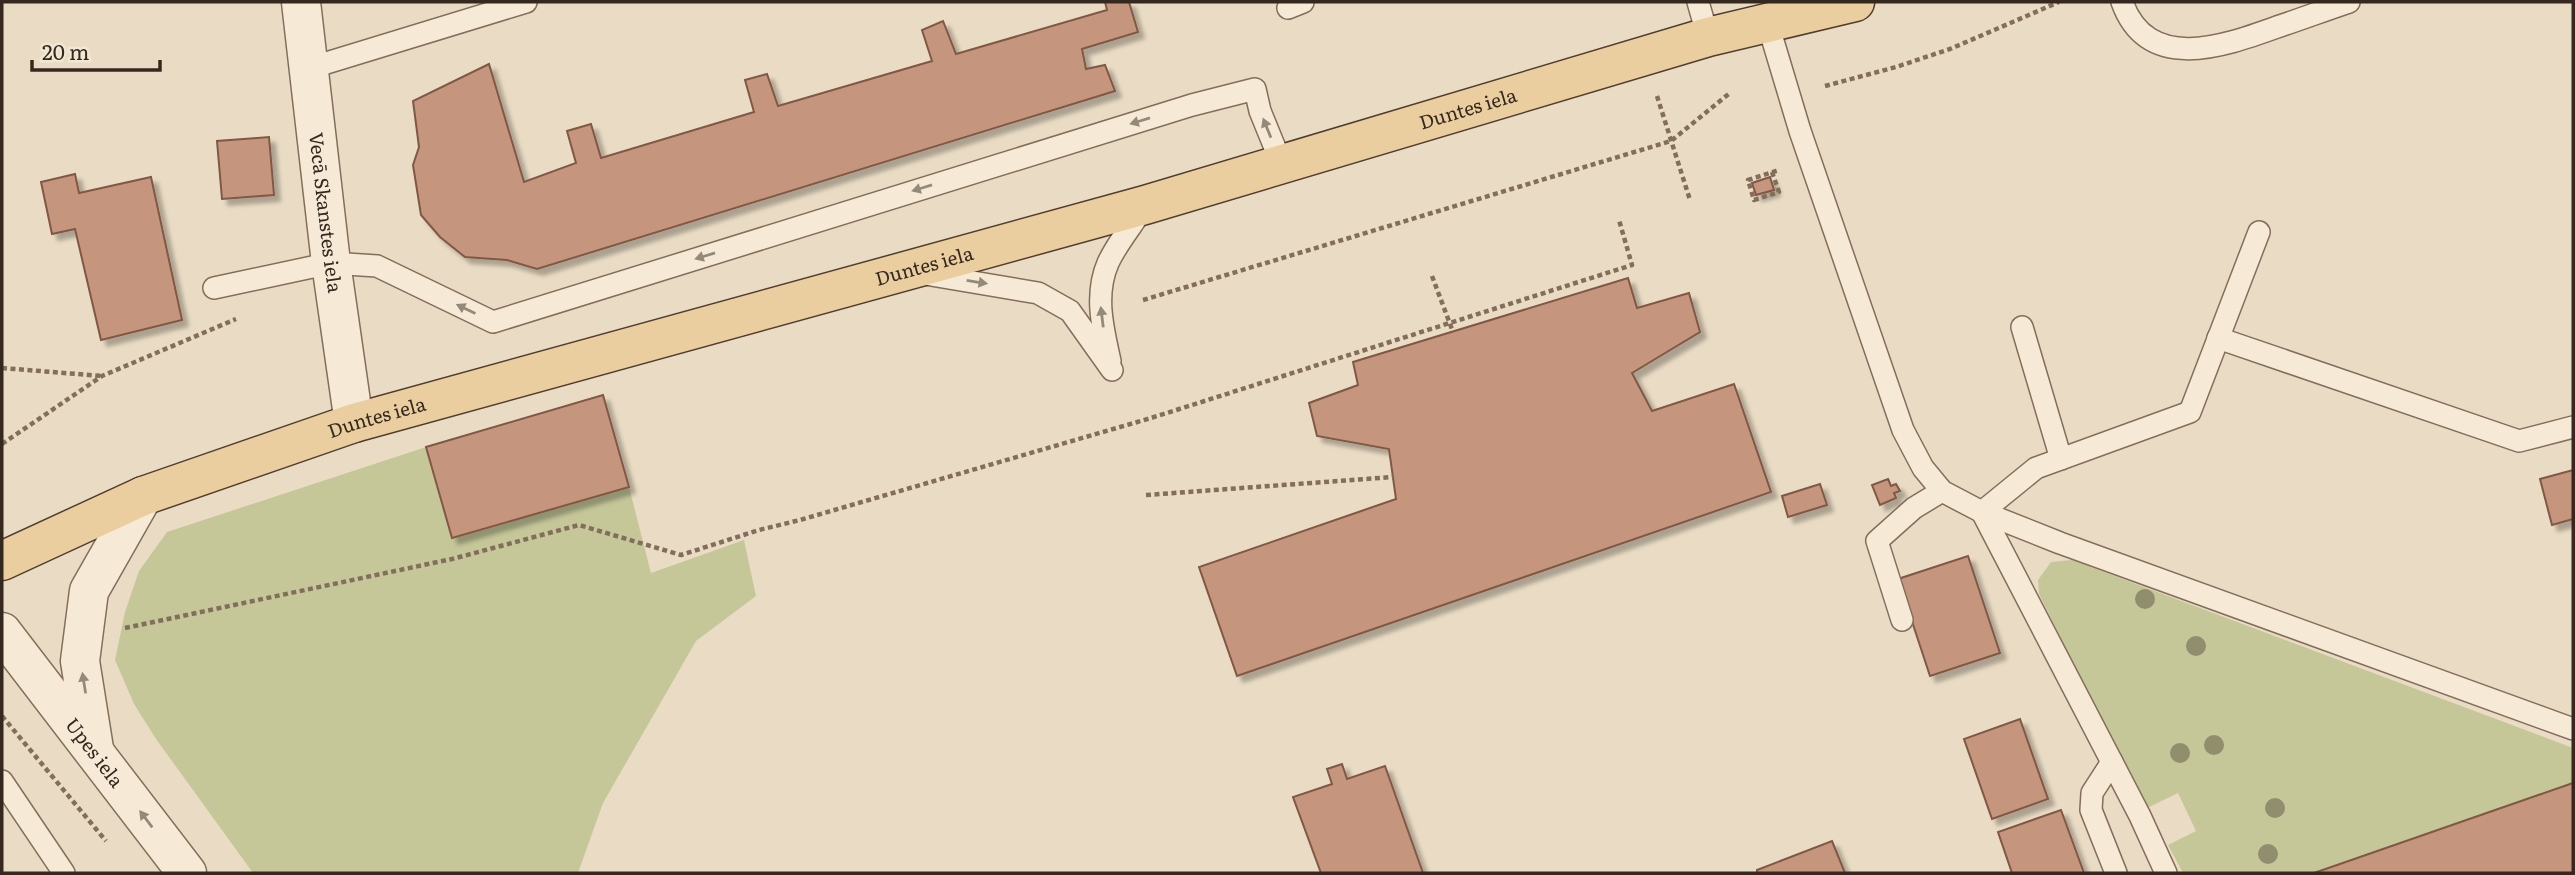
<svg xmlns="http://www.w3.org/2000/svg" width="2575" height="875" viewBox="0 0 2575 875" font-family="Literata,serif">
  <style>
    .green { fill: #c5c799 }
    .building { fill: #c5967d; stroke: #805844; stroke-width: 2; filter: url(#shadow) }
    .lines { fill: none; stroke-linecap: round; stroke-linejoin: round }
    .service-casing { stroke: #836e5c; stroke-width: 24 }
    .minor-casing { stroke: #836e5c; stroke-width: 41 }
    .tertiary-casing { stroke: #836e5c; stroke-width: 41 }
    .primary-casing { stroke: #513d30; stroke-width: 41 }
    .path { stroke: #836e5c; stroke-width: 4.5; stroke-dasharray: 5 3.5; stroke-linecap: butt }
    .service { stroke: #f6ead6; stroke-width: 21 }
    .minor { stroke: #f6ead6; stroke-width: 38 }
    .tertiary { stroke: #f6ead6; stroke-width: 38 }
    .primary { stroke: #eace9f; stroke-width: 38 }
    .tree { fill: #918e6e }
    .oneway { fill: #95897a }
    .labels { text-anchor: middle; stroke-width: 5; stroke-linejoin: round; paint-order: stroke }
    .street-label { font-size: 19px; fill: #34281f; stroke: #f2e7d3 }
  </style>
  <defs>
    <filter id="shadow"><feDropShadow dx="6" dy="6" stdDeviation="2" flood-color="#0004"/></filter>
  </defs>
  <rect width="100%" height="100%" fill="#eadcc4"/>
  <g class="green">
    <polygon points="426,447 453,538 629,487 651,573 744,540 756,596 696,641 603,803 578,873 253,873 156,739 134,704 115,660 125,612 139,571 167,532"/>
    <polygon points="2072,560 2573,748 2573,783 2314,873 2183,873 2168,845 2196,831 2178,793 2145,809 2039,594 2038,580 2051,562"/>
  </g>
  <g class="building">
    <polygon points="1105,2 1129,2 1138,32 1082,49 1086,69 1105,65 1115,91 537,269 507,260 465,257 440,237 421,215 413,165 419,147 413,101 489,64 524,182 576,163 567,131 591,124 601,158 754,112 745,80 767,74 778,106 932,61 922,30 943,21 956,54 1107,10"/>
    <polygon points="269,137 274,195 222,199 217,141"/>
    <polygon points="75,174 79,193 151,177 182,320 101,340 75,229 52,234 41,182"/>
    <polygon points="1770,177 1774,190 1756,195 1752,183"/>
    <polygon points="1628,278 1637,308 1689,293 1700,332 1632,373 1652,411 1734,384 1771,492 1237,676 1199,567 1396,499 1389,449 1317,436 1309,403 1358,385 1353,362"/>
    <polygon points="603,395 629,487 452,538 426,447"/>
    <polygon points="2573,470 2573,519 2552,525 2540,479"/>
    <polygon points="1888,479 1891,486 1896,484 1900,491 1894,493 1896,498 1880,505 1872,485"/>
    <polygon points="1820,484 1827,505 1788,517 1782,496"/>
    <polygon points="1968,556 2000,653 1930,676 1898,579"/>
    <polygon points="2020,719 2048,799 1992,819 1964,739"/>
    <polygon points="1342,764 1347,779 1385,766 1423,873 1321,873 1293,797 1332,784 1327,769"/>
    <polygon points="2573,783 2573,873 2314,873"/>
    <polygon points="2061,810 2084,873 2012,873 1998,832"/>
    <polygon points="1832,841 1845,873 1757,873 1757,870"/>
  </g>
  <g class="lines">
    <defs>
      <g id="service">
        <polyline points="1698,2 1708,37"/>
        <path d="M 2122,2 C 2148,74 2224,46 2277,27 C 2301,19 2325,10 2349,2"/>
        <polyline points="1288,8 1303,2"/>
        <polyline points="1767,21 1800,131 1903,430 1923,468 1942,491 1982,512 2060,543 2573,729"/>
        <polyline points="310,68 526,2"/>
        <polyline points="925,274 1038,293 1070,311 1112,370"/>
        <polyline points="214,288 331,263 377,266 493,322 1192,105 1255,89 1260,111 1282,165"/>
        <polyline points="2022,327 2061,459"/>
        <polyline points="2218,338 2519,441 2573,427"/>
        <path d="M 1110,361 C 1103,329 1094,295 1108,263 C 1117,243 1133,225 1144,206"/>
        <polyline points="1902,620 1877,541 1914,508 1942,491"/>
        <polyline points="2112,762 2092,793 2091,810 2116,873"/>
        <polyline points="2,781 64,873"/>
        <polyline points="2166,873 2140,816 1982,512 2036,468 2190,412 2259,232"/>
      </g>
      <g id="minor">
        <path id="s1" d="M 301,2 L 331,263 L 354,423"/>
      </g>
      <g id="tertiary">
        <path id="s2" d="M 2,632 L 187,873"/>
        <polyline points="94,749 80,661 89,591 143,496"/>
      </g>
      <g id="primary">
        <path id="s3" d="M 2,561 L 143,496 L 354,423 L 1145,205 L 1708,37 L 1855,2"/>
      </g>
    </defs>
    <use href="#service" class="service-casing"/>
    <use href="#minor" class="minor-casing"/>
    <use href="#tertiary" class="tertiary-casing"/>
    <use href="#primary" class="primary-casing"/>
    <g class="path">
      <polyline points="1825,86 1896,67 1950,49 2059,2"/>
      <polyline points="1657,96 1690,200"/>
      <polyline points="1772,172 1779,192 1754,200 1748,180 1779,170"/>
      <polyline points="1432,276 1453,332"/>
      <polyline points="1143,300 1671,141 1731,92"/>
      <polyline points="2,368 102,376"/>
      <polyline points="2,444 102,376 236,319"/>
      <polyline points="1146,495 1393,477"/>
      <polyline points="125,628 452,559 579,525 681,555 759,530 800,520 1151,418 1632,265 1619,220"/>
      <polyline points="2,716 106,841"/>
    </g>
    <use href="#service" class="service"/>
    <use href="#minor" class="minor"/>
    <use href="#tertiary" class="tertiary"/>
    <use href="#primary" class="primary"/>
  </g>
  <g class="tree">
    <circle cx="2145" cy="599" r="10"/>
    <circle cx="2196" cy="646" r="10"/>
    <circle cx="2214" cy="745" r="10"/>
    <circle cx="2180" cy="753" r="10"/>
    <circle cx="2275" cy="808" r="10"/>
    <circle cx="2268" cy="854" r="10"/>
  </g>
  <defs><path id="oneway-solid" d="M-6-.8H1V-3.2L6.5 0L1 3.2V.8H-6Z" transform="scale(1.75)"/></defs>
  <g class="oneway">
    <use href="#oneway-solid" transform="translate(1140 121) rotate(163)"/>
    <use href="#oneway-solid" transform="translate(1267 128) rotate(-112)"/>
    <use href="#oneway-solid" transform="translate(922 188) rotate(163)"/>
    <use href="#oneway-solid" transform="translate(705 256) rotate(163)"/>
    <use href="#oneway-solid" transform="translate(977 282) rotate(9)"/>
    <use href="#oneway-solid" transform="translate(466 309) rotate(-154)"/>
    <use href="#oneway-solid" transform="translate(1102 317) rotate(-97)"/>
    <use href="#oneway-solid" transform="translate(84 683) rotate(-99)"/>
    <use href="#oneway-solid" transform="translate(146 819) rotate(-127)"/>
  </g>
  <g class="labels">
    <g class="street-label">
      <text dy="7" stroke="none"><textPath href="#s3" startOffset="1536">Duntes iela</textPath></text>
      <text dy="7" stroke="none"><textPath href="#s1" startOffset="212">Vecā Skanstes iela</textPath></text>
      <text dy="7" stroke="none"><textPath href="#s3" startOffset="970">Duntes iela</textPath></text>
      <text dy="7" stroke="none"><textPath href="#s3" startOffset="402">Duntes iela</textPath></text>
      <text dy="7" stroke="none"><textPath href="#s2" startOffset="152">Upes iela</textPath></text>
    </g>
  </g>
  <rect width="2575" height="875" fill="none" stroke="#34281f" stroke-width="7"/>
  <path d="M32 60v10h128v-10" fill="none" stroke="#34281f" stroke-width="3.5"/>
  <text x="42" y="60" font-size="21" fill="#34281f" stroke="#f2e7d3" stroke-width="5" paint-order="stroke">20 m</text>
</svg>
